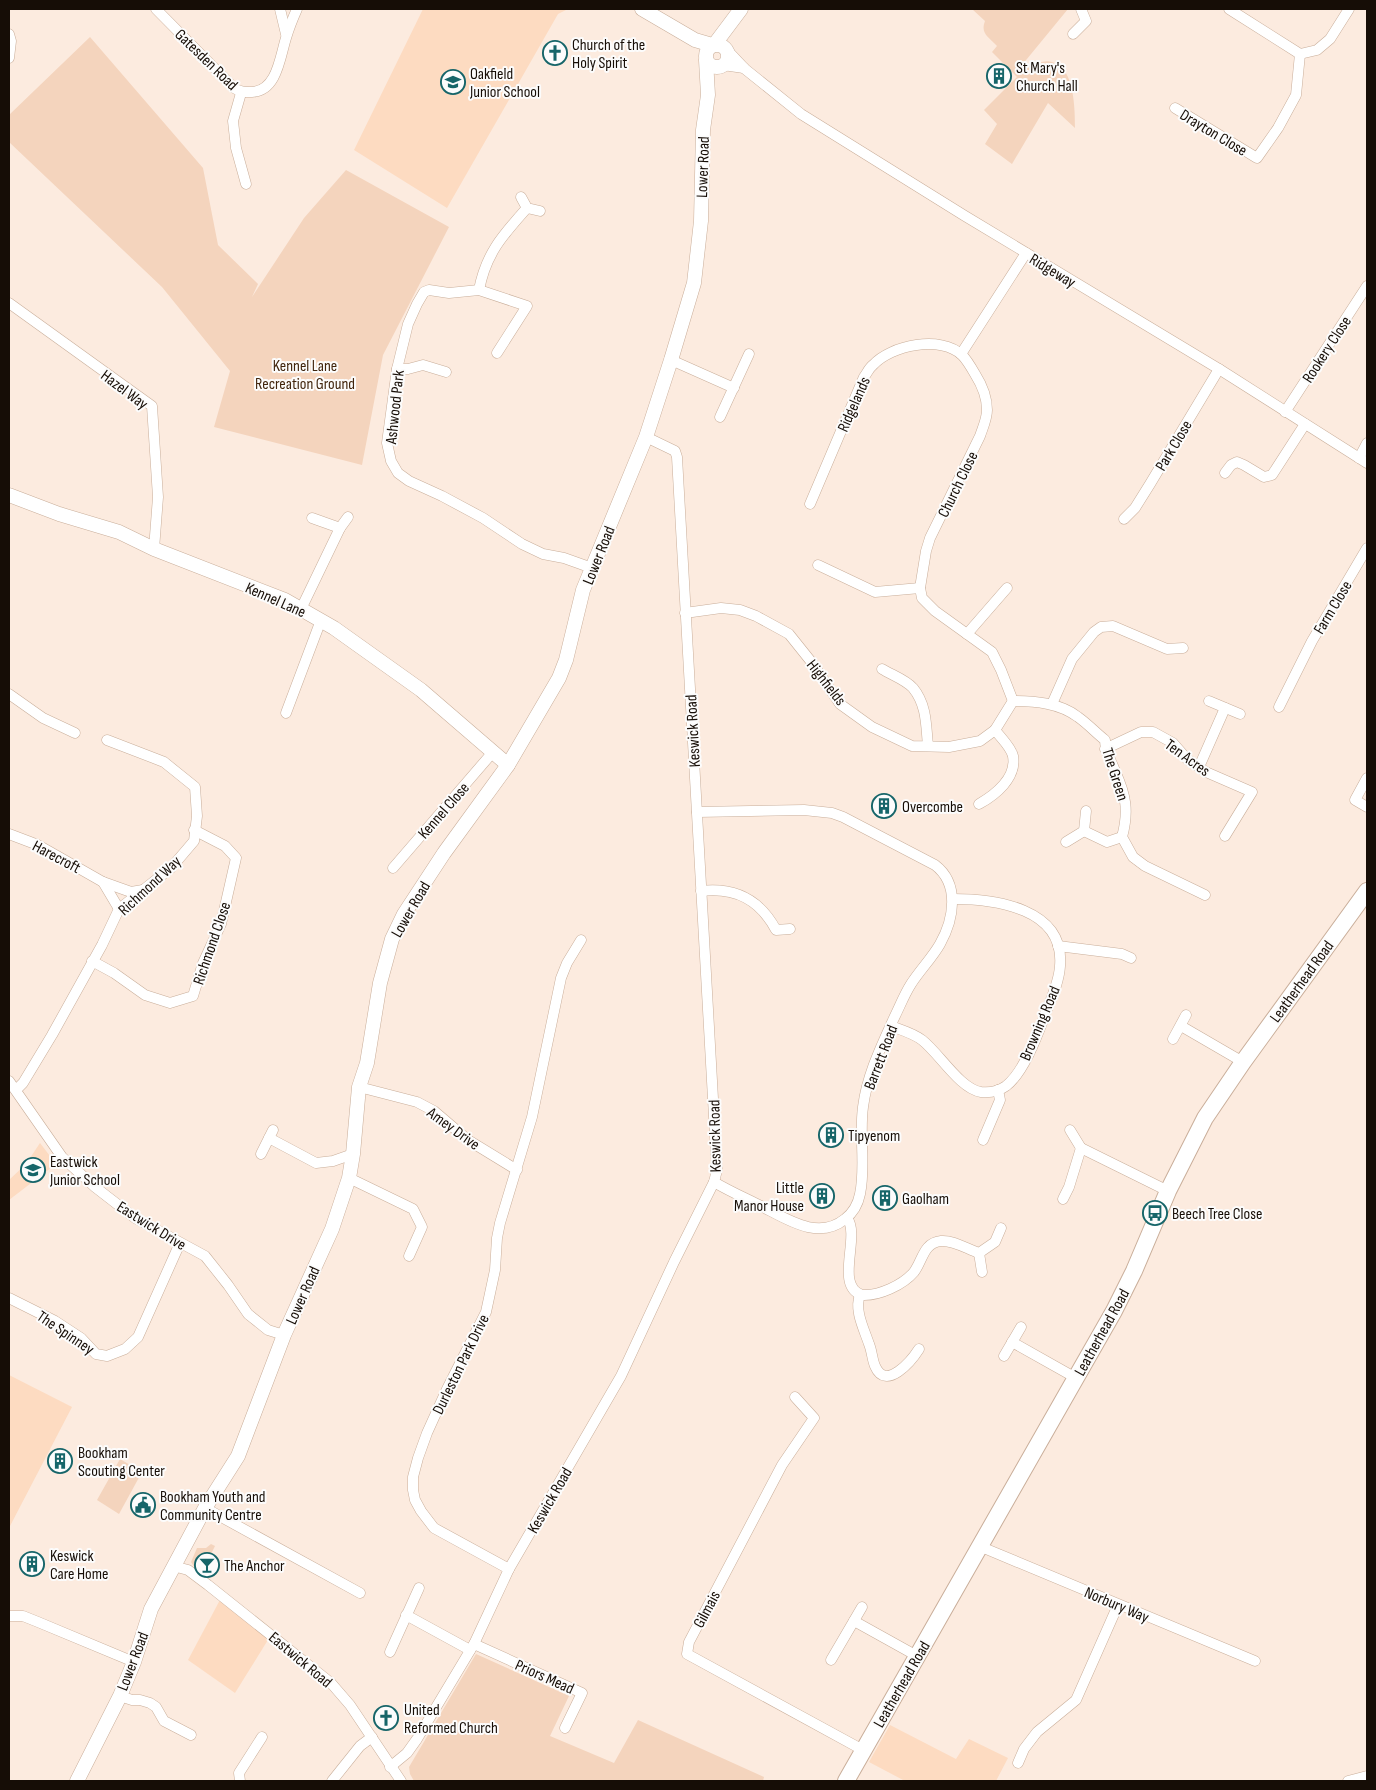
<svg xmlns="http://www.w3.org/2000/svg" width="1376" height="1790" viewBox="0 0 1376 1790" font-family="'Sofia Sans Condensed',sans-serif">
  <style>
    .built { fill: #fddbc1 }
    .green { fill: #f4d4bd }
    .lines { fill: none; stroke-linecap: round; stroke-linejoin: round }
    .street-casing { stroke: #c9ae9a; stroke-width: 11 }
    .secondary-casing { stroke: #c9ae9a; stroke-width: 15 }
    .primary-casing { stroke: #c9ae9a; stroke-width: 18 }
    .street { stroke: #fff; stroke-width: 10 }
    .secondary { stroke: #fff; stroke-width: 14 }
    .primary { stroke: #fff; stroke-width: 16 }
    .labels { text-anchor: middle; stroke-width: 4; stroke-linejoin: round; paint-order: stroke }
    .poi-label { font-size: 16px; fill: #160d06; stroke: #fcfcfc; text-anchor: start }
    .street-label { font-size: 16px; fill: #160d06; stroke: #fcfcfc }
    .park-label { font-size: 16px; fill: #41250d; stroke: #fcfcfc }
  </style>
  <rect width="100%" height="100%" fill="#fcebdf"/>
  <g class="built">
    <polygon points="423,9 568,9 558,14 447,208 354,150"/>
    <polygon points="40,1143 56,1164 9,1200 9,1180 26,1164"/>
    <polygon points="9,1375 72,1407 9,1528"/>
    <polygon points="221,1598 271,1635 235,1693 188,1660"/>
    <polygon points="890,1725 956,1759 969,1739 1008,1758 996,1781 905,1781 869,1762"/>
  </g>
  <g class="green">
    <path d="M 972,9 L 1068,9 L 1022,65 C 1032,67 1042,59 1052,62 C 1075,67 1075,111 1075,128 L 1048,103 L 1012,164 L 985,144 L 997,124 L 984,110 L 1017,77 L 992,52 L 997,46 C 989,37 980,34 985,21 Z"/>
    <polygon points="90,37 203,168 218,245 258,284 252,297 304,218 346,170 449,227 383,355 362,465 214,427 230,371 162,287 9,142 9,115"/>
    <polygon points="120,1459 142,1472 119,1514 97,1500"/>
    <polygon points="211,1544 215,1546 211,1554 207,1552 196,1570 191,1562 197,1548 206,1548"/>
    <polygon points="476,1654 569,1696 550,1736 614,1763 638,1720 764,1777 763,1781 414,1781 410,1774 409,1767"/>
  </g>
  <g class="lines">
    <defs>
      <g id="street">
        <path d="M 156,9 L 234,88 C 240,92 244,92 252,92 C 277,91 280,57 286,38 C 289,28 293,18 297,9"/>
        <polyline points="280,9 286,34"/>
        <polyline points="1229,9 1300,54 1317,50 1330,39 1349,9"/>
        <polyline points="9,34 11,41 9,58"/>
        <polyline points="1073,34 1086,21 1081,9"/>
        <polyline points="727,50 745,69 801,114 965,216 1219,369 1367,463"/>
        <polyline points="723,65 744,68"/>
        <polyline points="241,93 233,121 236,148 246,184"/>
        <polyline points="1175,108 1257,158 1278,128 1296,95 1300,54"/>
        <polyline points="521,197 527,208 540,211"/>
        <path d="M 479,290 C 486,253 503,235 527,208"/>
        <polyline points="9,303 152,406 158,497 154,549"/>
        <polyline points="497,353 527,306 479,290 449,293 429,290 424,292 417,304 408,324 397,369 387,443 391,461 398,473 409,481 442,496 483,518 522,544 543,554 564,558 592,568"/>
        <polyline points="961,354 1026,253"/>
        <polyline points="671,360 734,388"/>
        <polyline points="397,369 408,369 423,365 446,372"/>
        <polyline points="1285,412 1367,286"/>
        <polyline points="720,417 749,354"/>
        <polyline points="1359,458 1367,443"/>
        <polyline points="1225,473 1231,465 1237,462 1244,465 1264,477 1272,475 1305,424"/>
        <path d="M 810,504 L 864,377 C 867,373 869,368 873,365 C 891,345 941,335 962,355 C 967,360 971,367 975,374 C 982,385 987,397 987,410 C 987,419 983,427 980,436 L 930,538 L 926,551 L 920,588 L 922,598 L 935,611 L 992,652 L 1001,670 L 1013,701"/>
        <polyline points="1124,519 1135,508 1150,484 1219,369"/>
        <polyline points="340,528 348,517"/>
        <polyline points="818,565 875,592 920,588"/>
        <polyline points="301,609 340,528 312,518"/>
        <polyline points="685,613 721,608 740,610 756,616 789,634 813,664 840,704 872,727 912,746 949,747 980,741 995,730 1013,701"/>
        <polyline points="967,634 1007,588"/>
        <path d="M 882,669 C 892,675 906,680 913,688 C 927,705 926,726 928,746"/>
        <polyline points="9,694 43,718 75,733"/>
        <path d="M 1013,701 C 1035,701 1060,703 1078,717 C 1088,724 1096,733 1105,740 C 1105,752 1111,760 1115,771 C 1126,795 1129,811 1122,837 L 1133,857 L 1145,866 L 1205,895"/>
        <polyline points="1209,701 1240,714"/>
        <polyline points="1052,704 1072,659 1094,632 1101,627 1113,626 1167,649 1183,648"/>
        <polyline points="1279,707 1312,641 1367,548"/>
        <polyline points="286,713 321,620"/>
        <polyline points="1105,749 1141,732 1153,732 1173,743 1187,759 1206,772 1252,792 1225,836"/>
        <polyline points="1199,767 1225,708"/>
        <polyline points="1367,778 1355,800 1367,807"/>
        <path d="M 979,804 C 995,795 1017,778 1013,756 C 1011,747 1001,738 995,730"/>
        <path d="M 697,812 L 804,810 L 832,813 L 843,817 L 935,865 C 960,884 954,919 940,944 C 932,958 920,970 911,984 C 904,995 900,1006 894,1018 C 881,1047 867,1075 863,1107 C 859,1136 866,1166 860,1194 C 858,1204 853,1213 845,1219 C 818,1241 787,1219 761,1206 C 745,1198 729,1191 714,1182"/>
        <polyline points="1084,831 1107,842 1122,837"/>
        <polyline points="1084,831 1086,811"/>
        <polyline points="9,834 38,845 103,882 119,909"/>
        <polyline points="1066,842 1084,831"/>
        <polyline points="393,868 493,752"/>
        <polyline points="103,882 131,892 143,890"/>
        <path d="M 701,891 C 736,887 760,900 776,930 L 790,929"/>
        <polyline points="1058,946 1122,954 1131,958"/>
        <polyline points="92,961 114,973 145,995 170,1003 193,996 203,963 221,924 236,858 225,846 194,830"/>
        <path d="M 891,1026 C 901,1030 913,1033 922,1040 C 939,1053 960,1089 981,1092 C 990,1093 999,1091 1006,1086 C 1023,1073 1036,1039 1043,1020 C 1049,1003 1059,984 1060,966 C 1065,908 995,899 953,899"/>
        <polyline points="1181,1026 1243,1062"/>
        <polyline points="1173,1039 1186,1015"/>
        <polyline points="9,1081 62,1157 95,1187 135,1218 205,1256 228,1285 248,1314 268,1330 284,1335"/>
        <polyline points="359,1087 417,1102 434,1111 468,1140 517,1170"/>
        <polyline points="16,1090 23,1083 52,1035 102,945 119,909 171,868 194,841 197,816 195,787 164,762 107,740"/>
        <polyline points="1070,1130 1081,1148"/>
        <polyline points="269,1138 316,1163 333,1161 353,1154"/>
        <polyline points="983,1140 1000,1100 998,1090"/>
        <polyline points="261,1154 273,1130"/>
        <polyline points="349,1178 413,1209 422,1227 409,1256"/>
        <polyline points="1063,1199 1069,1187 1081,1148 1168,1191"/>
        <path d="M 847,1218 C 861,1236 834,1286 862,1295 C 879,1296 903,1285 914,1272 C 923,1260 923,1243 941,1241 C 954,1240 967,1249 979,1253 L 995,1242 L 1001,1228"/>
        <polyline points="979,1253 982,1272"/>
        <path d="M 860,1295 C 854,1310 864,1329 869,1344 C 872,1351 872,1359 875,1366 C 886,1392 912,1360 919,1349"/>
        <polyline points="9,1298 55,1321 81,1338 96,1354 107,1356 125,1349 138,1337 180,1243"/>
        <polyline points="1012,1342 1076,1378"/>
        <polyline points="1004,1356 1021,1327"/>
        <polyline points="795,1397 814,1418 782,1465 689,1642 687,1654 863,1750"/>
        <polyline points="205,1508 360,1593"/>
        <polyline points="979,1546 1255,1661"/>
        <polyline points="173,1566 188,1570 208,1585 331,1683 350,1705 401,1781"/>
        <polyline points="509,1569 434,1528 421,1511 415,1500 413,1490 413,1477 418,1458 427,1433 447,1389 486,1312 495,1270 497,1238 500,1223 532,1117 561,978 567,963 581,940"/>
        <polyline points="406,1615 470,1650"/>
        <polyline points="9,1616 23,1616 38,1622 134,1662"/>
        <polyline points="854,1621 917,1656"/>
        <polyline points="474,1644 582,1693 565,1728"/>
        <polyline points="390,1652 419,1588"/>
        <polyline points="831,1660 862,1607"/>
        <polyline points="120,1696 132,1700 140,1700 150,1703 156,1707 164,1721 191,1735"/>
        <polyline points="1018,1763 1024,1749 1037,1732 1076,1700 1118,1605"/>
        <polyline points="390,1767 407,1753 417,1739 474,1644 509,1569 621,1376 674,1262 714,1182 717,1170 677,457 675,451 646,437"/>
        <polyline points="240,1781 239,1773 262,1737"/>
        <polyline points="332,1781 360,1746 372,1737"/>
        <polyline points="1348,1781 1367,1776"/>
      </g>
      <g id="secondary">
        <polyline points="642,9 695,40 712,45"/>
        <circle cx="717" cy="56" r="11"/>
        <polyline points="714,45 741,9"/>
        <polyline points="9,495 59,514 119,532 154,549 285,600 334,628 421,690 508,765"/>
        <polyline points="77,1781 120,1696 134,1662 151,1609 205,1508 238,1456 284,1335 332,1229 349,1178 353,1154 359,1087 367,1063 380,983 392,939 404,914 444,853 508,765 559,678 566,660 583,590 646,437 671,360 694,283 701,221 703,130 708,95 706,60"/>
      </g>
      <polyline id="primary" points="846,1781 1114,1311 1134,1271 1168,1191 1205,1118 1243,1062 1367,891"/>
    </defs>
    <use href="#street" class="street-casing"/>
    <use href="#secondary" class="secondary-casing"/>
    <use href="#primary" class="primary-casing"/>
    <use href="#street" class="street"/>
    <use href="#secondary" class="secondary"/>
    <use href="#primary" class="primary"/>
  </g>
  <defs>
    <symbol id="church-ring" viewBox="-11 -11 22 22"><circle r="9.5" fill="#fcfcfc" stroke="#166569" stroke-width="1.5"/><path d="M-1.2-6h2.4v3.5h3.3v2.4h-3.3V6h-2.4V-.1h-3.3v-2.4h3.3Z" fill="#166569"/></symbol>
    <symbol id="building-ring" viewBox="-11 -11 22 22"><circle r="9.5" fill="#fcfcfc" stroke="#166569" stroke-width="1.5"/><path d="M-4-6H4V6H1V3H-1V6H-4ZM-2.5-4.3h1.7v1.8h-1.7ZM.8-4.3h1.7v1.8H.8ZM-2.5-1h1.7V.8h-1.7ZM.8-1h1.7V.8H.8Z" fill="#166569"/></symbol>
    <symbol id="school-ring" viewBox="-11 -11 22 22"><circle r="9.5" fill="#fcfcfc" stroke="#166569" stroke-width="1.5"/><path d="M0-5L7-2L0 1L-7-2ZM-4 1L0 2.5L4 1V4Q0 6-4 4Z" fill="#166569"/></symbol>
    <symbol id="bus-ring" viewBox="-11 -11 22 22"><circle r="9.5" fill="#fcfcfc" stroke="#166569" stroke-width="1.5"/><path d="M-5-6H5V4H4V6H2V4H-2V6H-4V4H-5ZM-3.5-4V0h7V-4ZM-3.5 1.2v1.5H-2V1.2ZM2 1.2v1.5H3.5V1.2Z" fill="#166569"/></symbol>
    <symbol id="civic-ring" viewBox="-11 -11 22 22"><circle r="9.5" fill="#fcfcfc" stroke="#166569" stroke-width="1.5"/><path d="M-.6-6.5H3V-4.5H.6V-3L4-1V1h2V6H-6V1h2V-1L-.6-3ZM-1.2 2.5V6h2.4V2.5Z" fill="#166569"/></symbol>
    <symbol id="bar-ring" viewBox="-11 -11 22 22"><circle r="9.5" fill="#fcfcfc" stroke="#166569" stroke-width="1.5"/><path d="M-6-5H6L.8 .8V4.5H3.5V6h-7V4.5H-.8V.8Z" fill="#166569"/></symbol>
  </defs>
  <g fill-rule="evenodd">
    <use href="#church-ring" x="541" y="39" width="28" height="28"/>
    <use href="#building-ring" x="985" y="62" width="28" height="28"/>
    <use href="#school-ring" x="439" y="68" width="28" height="28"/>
    <use href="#building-ring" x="870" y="792" width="28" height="28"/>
    <use href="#building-ring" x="817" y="1121" width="28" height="28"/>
    <use href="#school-ring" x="19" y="1156" width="28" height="28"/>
    <use href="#building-ring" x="808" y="1182" width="28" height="28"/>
    <use href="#building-ring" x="871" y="1184" width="28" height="28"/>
    <use href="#bus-ring" x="1141" y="1199" width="28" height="28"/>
    <use href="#building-ring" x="46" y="1447" width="28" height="28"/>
    <use href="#civic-ring" x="129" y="1491" width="28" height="28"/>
    <use href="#building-ring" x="18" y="1550" width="28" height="28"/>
    <use href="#bar-ring" x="193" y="1551" width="28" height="28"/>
    <use href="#church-ring" x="372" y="1704" width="28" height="28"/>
  </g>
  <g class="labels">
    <g class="poi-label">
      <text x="572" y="50">Church of the<tspan x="572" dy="18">Holy Spirit</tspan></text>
      <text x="1016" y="73">St Mary's<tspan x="1016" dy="18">Church Hall</tspan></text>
      <text x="470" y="79">Oakfield<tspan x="470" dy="18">Junior School</tspan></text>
      <text x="902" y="812">Overcombe</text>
      <text x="848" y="1141">Tipyenom</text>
      <text x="50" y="1167">Eastwick<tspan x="50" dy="18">Junior School</tspan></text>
      <text x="804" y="1193" text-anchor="end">Little<tspan x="804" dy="18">Manor House</tspan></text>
      <text x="902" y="1204">Gaolham</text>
      <text x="1172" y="1219">Beech Tree Close</text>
      <text x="78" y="1458">Bookham<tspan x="78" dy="18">Scouting Center</tspan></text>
      <text x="160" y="1502">Bookham Youth and<tspan x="160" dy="18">Community Centre</tspan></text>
      <text x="50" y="1561">Keswick<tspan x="50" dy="18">Care Home</tspan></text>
      <text x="224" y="1571">The Anchor</text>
      <text x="404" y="1715">United<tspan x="404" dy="18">Reformed Church</tspan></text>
    </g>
    <g class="street-label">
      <text transform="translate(207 59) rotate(44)" y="6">Gatesden Road</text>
      <text transform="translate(1214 132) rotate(31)" y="6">Drayton Close</text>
      <text transform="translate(702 167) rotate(-88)" y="6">Lower Road</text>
      <text transform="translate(1053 270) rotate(31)" y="6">Ridgeway</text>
      <text transform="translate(1326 349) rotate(-57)" y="6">Rookery Close</text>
      <text transform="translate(125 389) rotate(37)" y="6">Hazel Way</text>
      <text transform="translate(853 404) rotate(-66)" y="6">Ridgelands</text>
      <text transform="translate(394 407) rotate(-84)" y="6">Ashwood Park</text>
      <text transform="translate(1173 445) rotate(-59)" y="6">Park Close</text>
      <text transform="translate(957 484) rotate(-64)" y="6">Church Close</text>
      <text transform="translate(598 555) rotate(-68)" y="6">Lower Road</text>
      <text transform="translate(276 599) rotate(24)" y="6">Kennel Lane</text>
      <text transform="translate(1332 607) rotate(-59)" y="6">Farm Close</text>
      <text transform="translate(827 682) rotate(52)" y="6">Highfields</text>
      <text transform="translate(692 731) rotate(-93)" y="6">Keswick Road</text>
      <text transform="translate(1188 757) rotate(36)" y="6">Ten Acres</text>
      <text transform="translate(1116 774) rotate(72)" y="6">The Green</text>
      <text transform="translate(443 810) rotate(-49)" y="6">Kennel Close</text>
      <text transform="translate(57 856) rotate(28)" y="6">Harecroft</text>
      <text transform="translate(149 885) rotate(-43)" y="6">Richmond Way</text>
      <text transform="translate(410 909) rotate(-60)" y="6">Lower Road</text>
      <text transform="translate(211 943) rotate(-71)" y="6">Richmond Close</text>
      <text transform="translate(1301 981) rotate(-54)" y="6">Leatherhead Road</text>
      <text transform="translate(1039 1023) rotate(-67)" y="6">Browning Road</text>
      <text transform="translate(880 1057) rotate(-69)" y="6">Barrett Road</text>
      <text transform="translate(454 1128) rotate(36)" y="6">Amey Drive</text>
      <text transform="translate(714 1136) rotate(-91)" y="6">Keswick Road</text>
      <text transform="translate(152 1225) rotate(32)" y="6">Eastwick Drive</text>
      <text transform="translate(302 1295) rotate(-66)" y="6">Lower Road</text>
      <text transform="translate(66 1332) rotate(34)" y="6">The Spinney</text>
      <text transform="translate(1101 1332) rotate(-61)" y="6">Leatherhead Road</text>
      <text transform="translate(460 1364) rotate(-64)" y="6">Durleston Park Drive</text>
      <text transform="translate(549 1500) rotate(-60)" y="6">Keswick Road</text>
      <text transform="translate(1117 1604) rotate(23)" y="6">Norbury Way</text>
      <text transform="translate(706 1609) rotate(-62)" y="6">Gilmais</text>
      <text transform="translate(301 1659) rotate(40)" y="6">Eastwick Road</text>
      <text transform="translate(132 1661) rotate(-69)" y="6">Lower Road</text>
      <text transform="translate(545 1676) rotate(24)" y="6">Priors Mead</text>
      <text transform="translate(901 1684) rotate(-60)" y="6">Leatherhead Road</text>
    </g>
    <g class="park-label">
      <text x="305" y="371">Kennel Lane<tspan x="305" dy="18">Recreation Ground</tspan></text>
    </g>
  </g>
  <rect width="1376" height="1790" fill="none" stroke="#160d06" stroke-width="20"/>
</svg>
